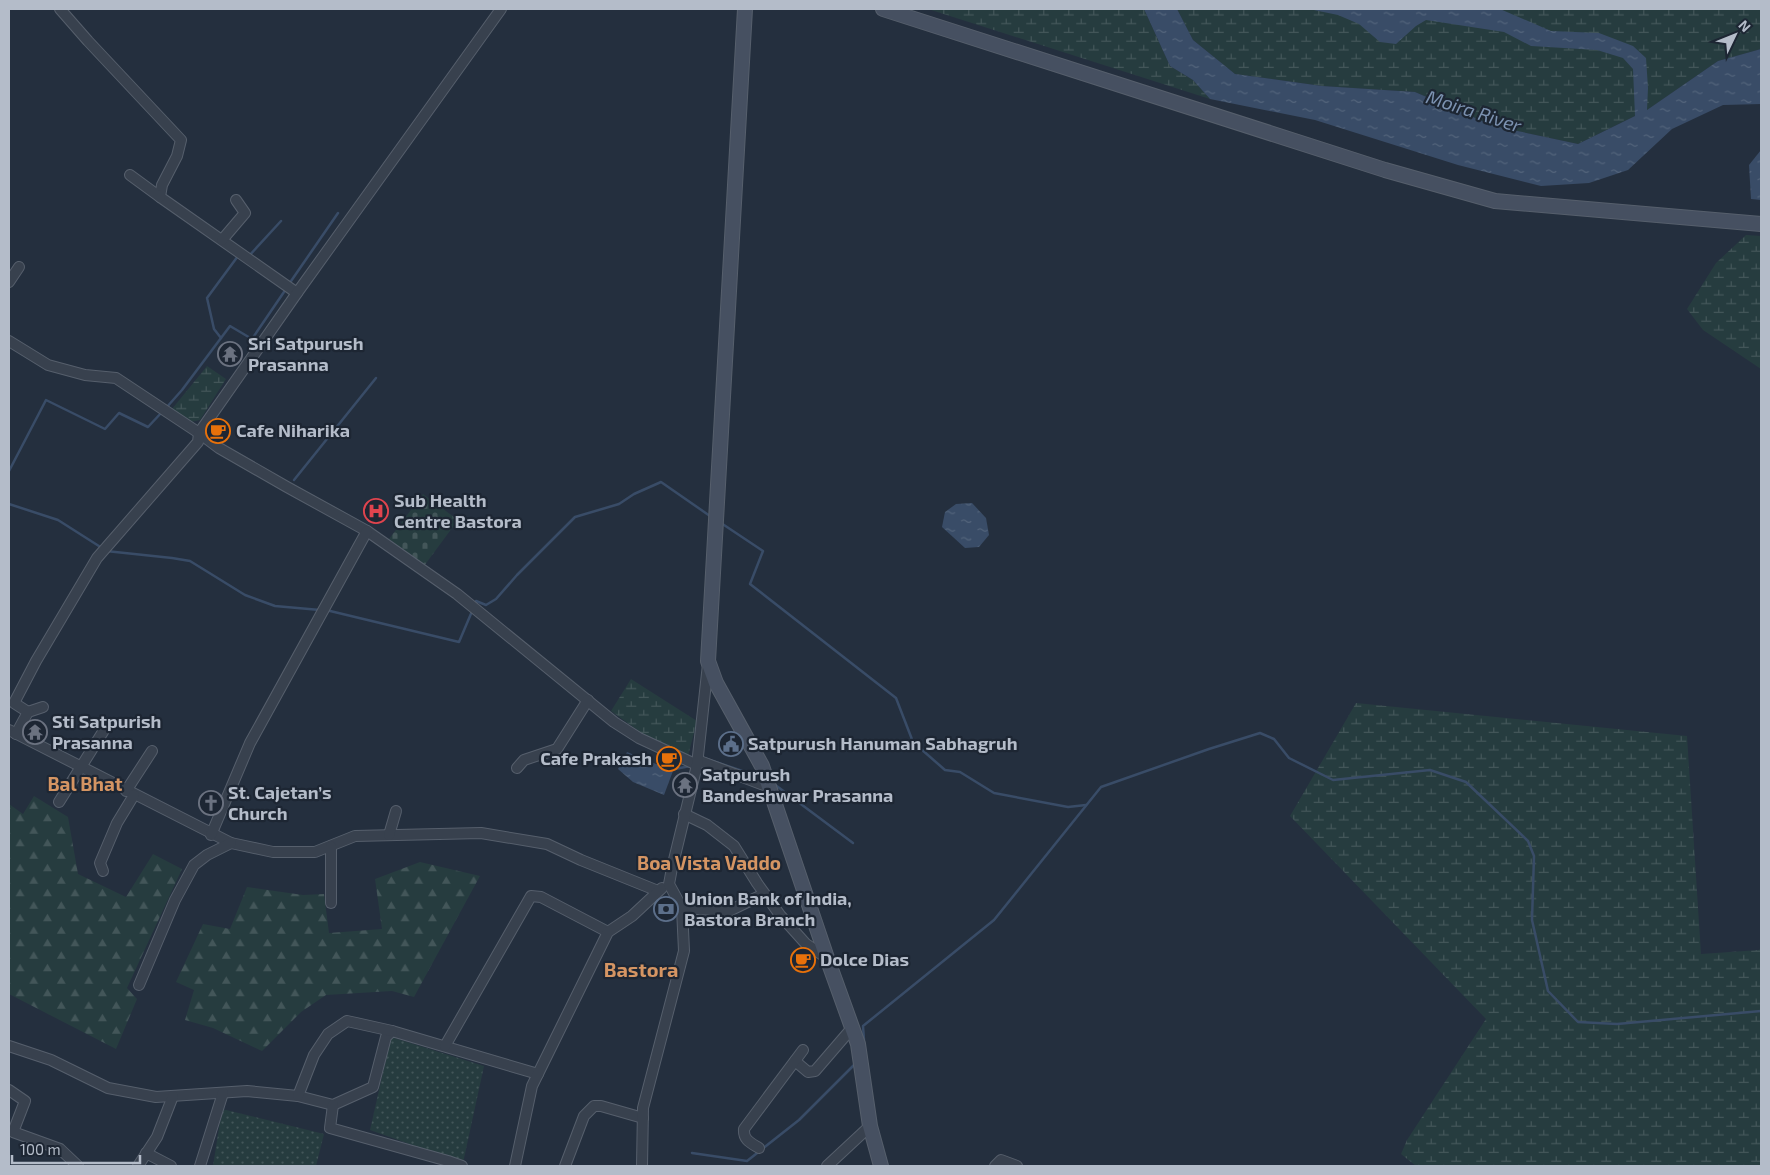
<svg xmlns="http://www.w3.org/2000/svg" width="1770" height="1175" viewBox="0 0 1770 1175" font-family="'Exo 2',sans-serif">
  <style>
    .grass { fill: url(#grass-dots) }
    .forest { fill: url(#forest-firs) }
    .wetland { fill: url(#wetland-marsh) }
    .cemetery { fill: url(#cemetery-stones) }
    .water { fill: url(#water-ripples) }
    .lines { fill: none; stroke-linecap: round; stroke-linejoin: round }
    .stream { stroke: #394c67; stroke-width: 2.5 }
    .street-casing { stroke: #565f6c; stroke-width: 12 }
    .secondary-casing { stroke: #565f6c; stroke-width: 16 }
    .street { stroke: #38414e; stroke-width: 10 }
    .secondary { stroke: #465061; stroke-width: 14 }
    .labels { text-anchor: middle; stroke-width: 4.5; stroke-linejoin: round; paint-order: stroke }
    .poi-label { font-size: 18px; font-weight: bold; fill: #b4bcc9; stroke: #1d2633; text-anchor: start }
    .water-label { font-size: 19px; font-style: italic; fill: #7c92b1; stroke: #1d2633 }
    .neighbourhood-label { font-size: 19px; font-weight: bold; fill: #d59563; stroke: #1d2633 }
    .quarter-label { font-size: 20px; font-weight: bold; fill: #d59563; stroke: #1d2633 }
  </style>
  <defs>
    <pattern id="grass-dots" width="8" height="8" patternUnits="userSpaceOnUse" patternTransform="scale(1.25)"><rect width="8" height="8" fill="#263c3f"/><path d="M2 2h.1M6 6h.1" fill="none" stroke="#435659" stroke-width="1.8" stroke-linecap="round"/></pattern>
    <pattern id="forest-firs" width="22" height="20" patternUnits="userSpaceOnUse" patternTransform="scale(1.25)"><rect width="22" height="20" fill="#263c3f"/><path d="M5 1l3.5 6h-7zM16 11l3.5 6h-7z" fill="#435659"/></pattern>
    <pattern id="wetland-marsh" width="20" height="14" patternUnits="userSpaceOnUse" patternTransform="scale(1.25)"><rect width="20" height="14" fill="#263c3f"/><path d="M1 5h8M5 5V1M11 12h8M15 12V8" fill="none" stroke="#435659"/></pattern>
    <pattern id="cemetery-stones" width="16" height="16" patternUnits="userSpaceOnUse" patternTransform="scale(1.25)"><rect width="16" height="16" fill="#263c3f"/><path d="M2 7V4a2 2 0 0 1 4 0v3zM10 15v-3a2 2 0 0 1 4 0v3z" fill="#435659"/></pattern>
    <pattern id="water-ripples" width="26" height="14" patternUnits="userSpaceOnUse" patternTransform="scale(1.25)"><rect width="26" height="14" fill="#394c67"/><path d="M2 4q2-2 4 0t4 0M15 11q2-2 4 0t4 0" fill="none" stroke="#53647b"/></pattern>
  </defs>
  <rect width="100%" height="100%" fill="#242f3e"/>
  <g class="grass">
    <polygon points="391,1037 484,1066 463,1163 370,1130"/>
    <polygon points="222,1109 324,1134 316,1166 213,1166"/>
  </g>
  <g class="forest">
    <polygon points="34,796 68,817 78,874 126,897 153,854 182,869 127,988 137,999 116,1049 9,994 9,804 23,814"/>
    <polygon points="420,862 480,876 414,997 392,991 326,995 301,1012 262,1051 213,1028 185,1020 194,990 176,982 203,924 230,929 247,887 303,895 324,894 329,933 382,929 375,879"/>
  </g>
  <g class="wetland">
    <polygon points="928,9 1144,9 1170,66 1193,80 1210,99"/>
    <polygon points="1177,9 1761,9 1761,49 1718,61 1647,110 1578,144 1494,126 1415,92 1322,86 1235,74 1193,40"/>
    <polygon points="1746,235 1761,236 1761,369 1703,330 1687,309 1716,263"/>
    <polygon points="207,366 226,379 200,420 191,422 172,409"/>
    <polygon points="631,679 697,721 688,756 640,732 611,711"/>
    <polygon points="1356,703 1687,736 1701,954 1759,950 1761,948 1761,1166 1416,1166 1401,1154 1407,1140 1486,1019 1290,816"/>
  </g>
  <polygon class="cemetery" points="423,494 458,520 424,566 389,539"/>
  <g class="water">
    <polygon points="1144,9 1177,9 1193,40 1235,74 1322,86 1415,92 1494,126 1578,144 1635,116 1633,69 1623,58 1597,50 1531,46 1504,32 1426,20 1416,26 1396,44 1380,42 1359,24 1338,15 1309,9 1500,9 1551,31 1599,33 1633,46 1646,58 1648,88 1647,110 1718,61 1761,49 1761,104 1723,105 1672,129 1628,170 1589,183 1541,186 1458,165 1315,120 1210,99 1193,80 1170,66"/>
    <polygon points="1761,150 1761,200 1751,199 1749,165"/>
    <polygon points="972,503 986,518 989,535 979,547 965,548 942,527 945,512 956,504"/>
    <polygon points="627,752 673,771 664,795 633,782 618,769"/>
  </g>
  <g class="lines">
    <g class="stream">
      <polyline points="248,257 281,221"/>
      <polyline points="289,284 338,213"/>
      <polyline points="221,338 214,329 207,298 238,256"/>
      <polyline points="166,408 182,390 230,326 252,339 286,289"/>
      <polyline points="9,471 46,400 105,429 119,413 148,427 162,412"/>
      <polyline points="294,480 376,378"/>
      <polyline points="9,504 58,520 102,548"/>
      <polyline points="721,523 763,551 750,584 896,698 913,742 945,770 960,772 994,793 1068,807 1086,805"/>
      <polyline points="106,551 172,558 190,561 245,595 275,606 320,610"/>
      <polyline points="475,604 476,601 486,605 496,599 517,575 575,517 619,504 634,494 661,482 710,516"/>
      <polyline points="326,610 459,642 473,609"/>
      <polyline points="704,758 760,777"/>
      <polyline points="675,769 690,766"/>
      <polyline points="774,784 853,843"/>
      <polyline points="864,1040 863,1026 994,920 1101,787 1209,749 1260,733 1274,739 1289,758 1333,780 1430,770 1466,782 1528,841 1534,856 1532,920 1548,991 1578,1022 1617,1024 1761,1011"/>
      <polyline points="692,1153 747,1161 799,1120 855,1064"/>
    </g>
    <defs>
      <g id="street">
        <polyline points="60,9 88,41 181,140 177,156 162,185 160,197 297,293"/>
        <polyline points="130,175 160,197"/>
        <polyline points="222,240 245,213 236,200"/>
        <polyline points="9,282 19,267"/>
        <polyline points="9,341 48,365 85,375 116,378 199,433 219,448 287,487 367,531 457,594 614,722 639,738 697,765"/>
        <polyline points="28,712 43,707"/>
        <polyline points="9,730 231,843 273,852 315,852 355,836 481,833 547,844 581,860 658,891"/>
        <polyline points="16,734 28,712 14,703 36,661 97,558 198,442 199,433 297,293 501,9"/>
        <polyline points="697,760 769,787"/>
        <polyline points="517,768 524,760 557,749 588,700"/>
        <polyline points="126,791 152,751"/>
        <polyline points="59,802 106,727"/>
        <polyline points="684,814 707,825 734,846 757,883 780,915 806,944 827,958"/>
        <polyline points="211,835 250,743 367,531"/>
        <polyline points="389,835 396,811"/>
        <polyline points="103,871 100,863 117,823 134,795"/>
        <polyline points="331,903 331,846"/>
        <polyline points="682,908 729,911 764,894"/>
        <polyline points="139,985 175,900 194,865 207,855 231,843"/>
        <polyline points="9,1046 51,1060 108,1088 156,1097 247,1091 298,1096 333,1105 373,1087 386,1037 392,1031 538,1074"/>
        <polyline points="445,1046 531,896 541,897 608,932"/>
        <polyline points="795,1061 808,1072 815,1071 852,1028"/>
        <polyline points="9,1090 25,1101 13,1132 60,1149 78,1166"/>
        <polyline points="298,1096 314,1055 328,1034 347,1021 392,1031"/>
        <polyline points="333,1105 330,1128 448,1161 462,1166"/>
        <path d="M 759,1148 C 751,1143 743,1140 744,1129 L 803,1050"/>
        <polyline points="146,1153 171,1166"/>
        <polyline points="138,1166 157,1137 173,1096"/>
        <polyline points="200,1166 223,1093"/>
        <polyline points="515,1166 532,1086 608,932 632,916 662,888"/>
        <polyline points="565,1166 584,1116 594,1106 601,1106 643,1118"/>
        <polyline points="642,1166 643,1108 684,951 682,908 669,884 672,868 697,765 708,664"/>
        <polyline points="827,1166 870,1126"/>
        <polyline points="995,1166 1001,1160 1017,1166"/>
      </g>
      <g id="secondary">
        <polyline points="745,9 708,661 716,683 762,766 827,958 858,1044 870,1126 881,1166"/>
        <polyline points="883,9 1385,170 1495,201 1761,224"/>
      </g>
    </defs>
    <use href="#street" class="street-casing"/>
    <use href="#secondary" class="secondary-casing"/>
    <use href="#street" class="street"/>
    <use href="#secondary" class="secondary"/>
  </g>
  <defs>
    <symbol id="temple-ring" viewBox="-11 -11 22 22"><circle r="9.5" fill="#1d2633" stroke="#6b7280" stroke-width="1.5"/><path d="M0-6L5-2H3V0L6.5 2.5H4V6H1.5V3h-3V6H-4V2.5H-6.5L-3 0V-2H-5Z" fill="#6b7280"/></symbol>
    <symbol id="cafe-ring" viewBox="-11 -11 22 22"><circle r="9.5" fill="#1d2633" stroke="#e8710a" stroke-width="1.5"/><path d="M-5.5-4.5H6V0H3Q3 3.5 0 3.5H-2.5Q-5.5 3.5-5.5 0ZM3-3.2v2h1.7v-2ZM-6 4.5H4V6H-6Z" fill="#e8710a"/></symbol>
    <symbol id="hospital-ring" viewBox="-11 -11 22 22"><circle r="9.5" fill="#1d2633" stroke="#e0444e" stroke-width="1.5"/><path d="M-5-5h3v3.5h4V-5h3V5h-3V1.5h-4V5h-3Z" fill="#e0444e"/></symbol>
    <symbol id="civic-ring" viewBox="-11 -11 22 22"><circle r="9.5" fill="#1d2633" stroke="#5c6f8a" stroke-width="1.5"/><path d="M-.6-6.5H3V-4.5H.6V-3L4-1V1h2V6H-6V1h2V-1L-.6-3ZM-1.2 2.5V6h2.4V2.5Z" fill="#5c6f8a"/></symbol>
    <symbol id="church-ring" viewBox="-11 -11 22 22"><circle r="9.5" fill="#1d2633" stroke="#6b7280" stroke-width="1.5"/><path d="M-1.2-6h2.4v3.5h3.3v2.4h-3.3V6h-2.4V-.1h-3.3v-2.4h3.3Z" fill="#6b7280"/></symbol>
    <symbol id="bank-ring" viewBox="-11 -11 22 22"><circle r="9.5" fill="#1d2633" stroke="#5c6f8a" stroke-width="1.5"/><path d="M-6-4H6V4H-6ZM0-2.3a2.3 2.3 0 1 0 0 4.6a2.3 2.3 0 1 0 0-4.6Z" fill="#5c6f8a"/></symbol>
  </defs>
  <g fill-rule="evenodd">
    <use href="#temple-ring" x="216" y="340" width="28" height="28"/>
    <use href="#cafe-ring" x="204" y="417" width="28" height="28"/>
    <use href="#hospital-ring" x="362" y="497" width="28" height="28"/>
    <use href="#temple-ring" x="21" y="718" width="28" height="28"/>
    <use href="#civic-ring" x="717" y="730" width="28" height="28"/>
    <use href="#cafe-ring" x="655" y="745" width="28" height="28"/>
    <use href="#temple-ring" x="671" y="771" width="28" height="28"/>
    <use href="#church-ring" x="197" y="789" width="28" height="28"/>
    <use href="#bank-ring" x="652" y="895" width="28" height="28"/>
    <use href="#cafe-ring" x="789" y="946" width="28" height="28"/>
  </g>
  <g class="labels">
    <g class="poi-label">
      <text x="248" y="350">Sri Satpurush<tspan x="248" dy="21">Prasanna</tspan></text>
      <text x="236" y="437">Cafe Niharika</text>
      <text x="394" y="507">Sub Health<tspan x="394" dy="21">Centre Bastora</tspan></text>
      <text x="52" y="728">Sti Satpurish<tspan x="52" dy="21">Prasanna</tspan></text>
      <text x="748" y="750">Satpurush Hanuman Sabhagruh</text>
      <text x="652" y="765" text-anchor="end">Cafe Prakash</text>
      <text x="702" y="781">Satpurush<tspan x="702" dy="21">Bandeshwar Prasanna</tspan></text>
      <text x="228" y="799">St. Cajetan’s<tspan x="228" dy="21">Church</tspan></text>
      <text x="684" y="905">Union Bank of India,<tspan x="684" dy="21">Bastora Branch</tspan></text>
      <text x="820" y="966">Dolce Dias</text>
    </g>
    <g class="water-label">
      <text transform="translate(1474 111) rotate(18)" y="7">Moira River</text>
    </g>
    <g class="neighbourhood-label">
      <text x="85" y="791">Bal Bhat</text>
      <text x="709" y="870">Boa Vista Vaddo</text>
    </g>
    <g class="quarter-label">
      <text x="641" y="977">Bastora</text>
    </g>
  </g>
  <rect width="1770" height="1175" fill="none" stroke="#b4bcc9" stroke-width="20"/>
  <g transform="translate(1735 35) rotate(47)" stroke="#1d2633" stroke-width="4" paint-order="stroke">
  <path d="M0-4L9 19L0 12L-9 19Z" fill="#b4bcc9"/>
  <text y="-8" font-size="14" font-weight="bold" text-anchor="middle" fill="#b4bcc9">N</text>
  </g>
  <path d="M12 1155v8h128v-8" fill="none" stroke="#b4bcc9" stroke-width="2.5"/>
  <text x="20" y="1155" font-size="15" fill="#b4bcc9" stroke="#1d2633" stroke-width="4" paint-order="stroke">100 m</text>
</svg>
